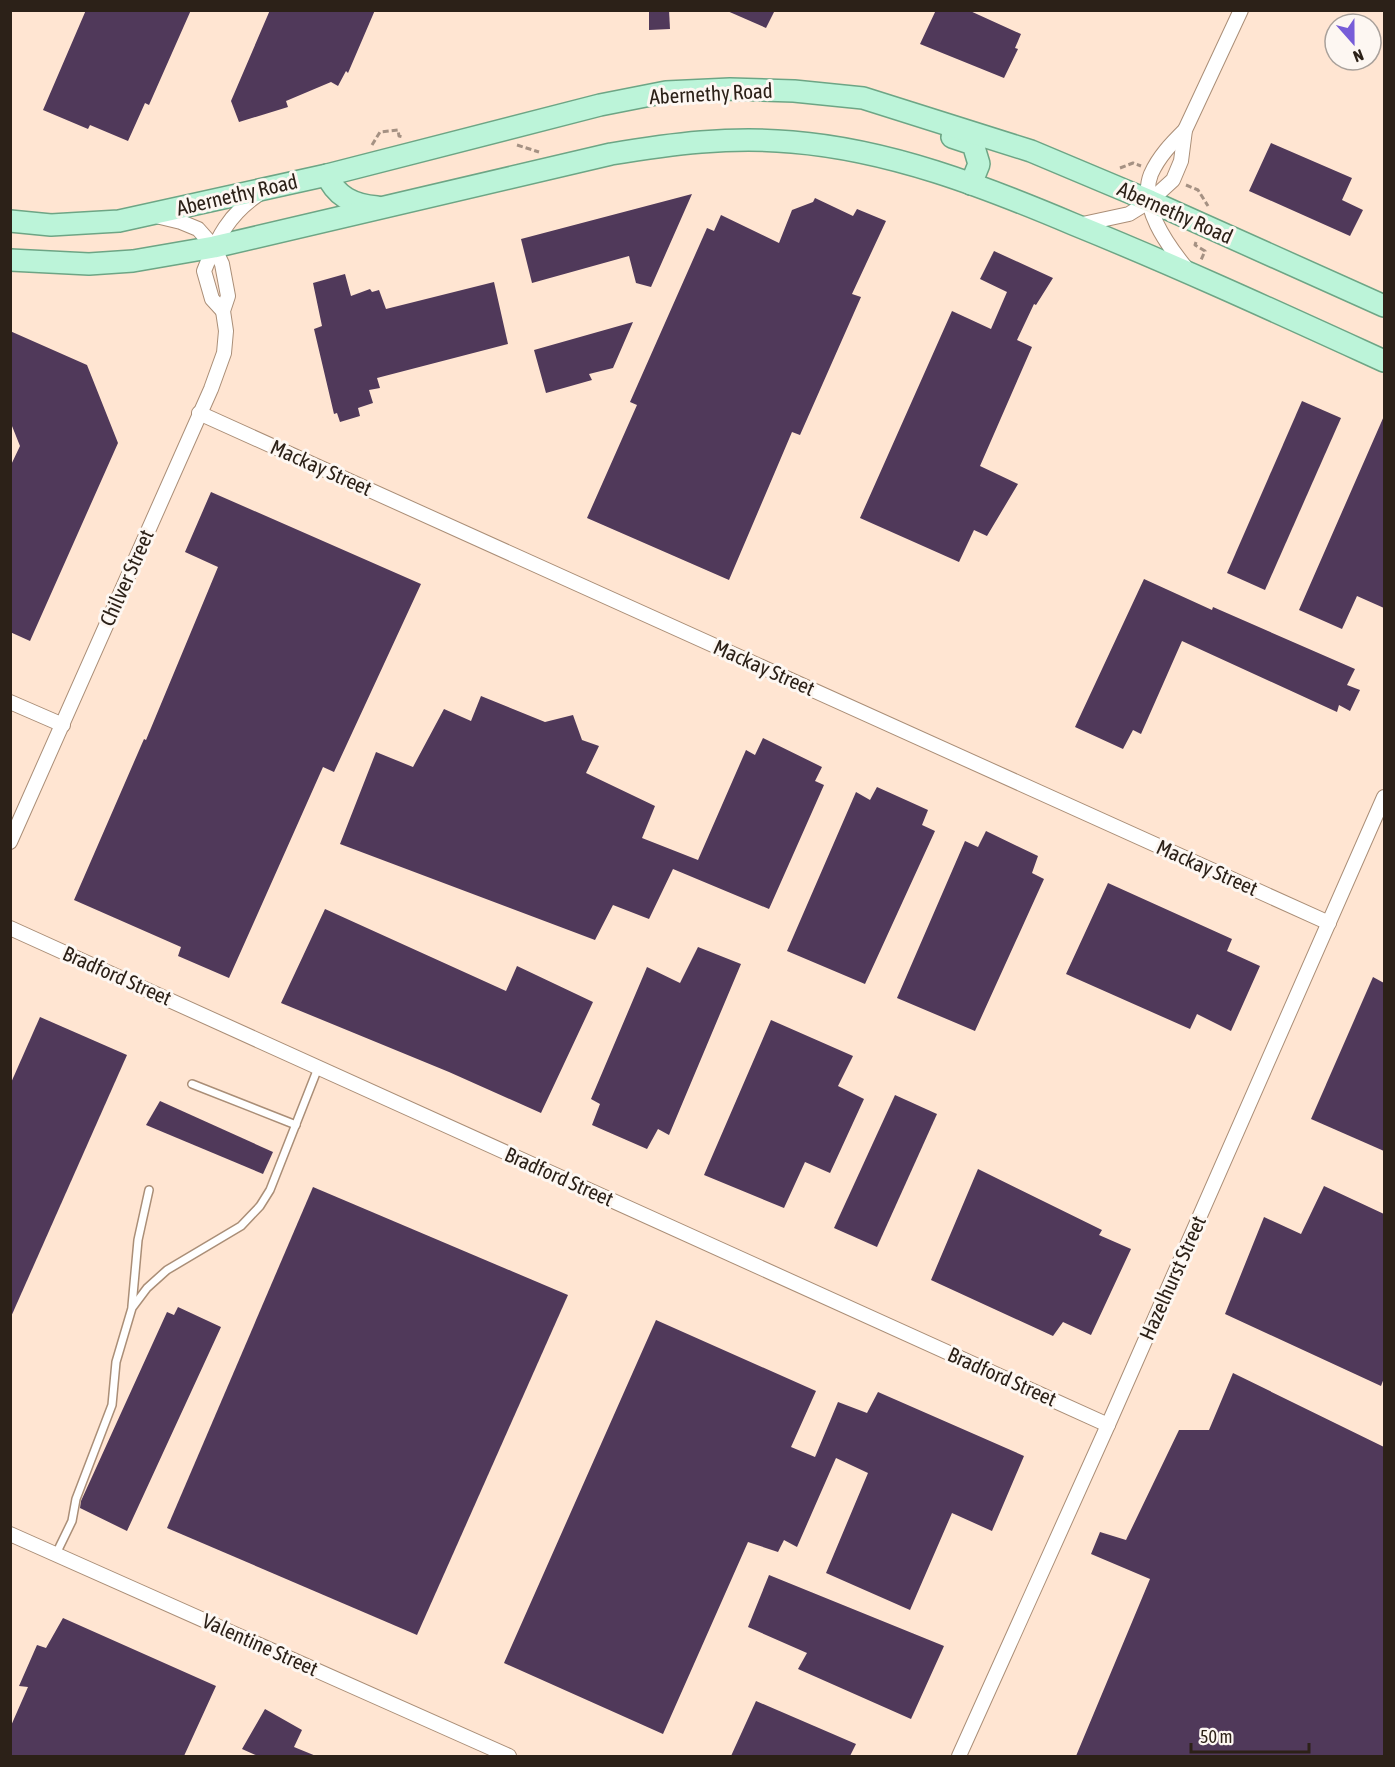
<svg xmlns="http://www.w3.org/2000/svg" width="1395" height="1767" viewBox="0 0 1395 1767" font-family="'Asap Condensed',sans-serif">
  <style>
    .building { fill: #50395a }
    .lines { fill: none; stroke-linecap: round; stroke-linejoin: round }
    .service-casing { stroke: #aa8e77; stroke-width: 10 }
    .minor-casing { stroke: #aa8e77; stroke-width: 16 }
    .primary-casing { stroke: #6da585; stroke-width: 24 }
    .path { stroke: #a59183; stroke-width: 3; stroke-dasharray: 6 3; stroke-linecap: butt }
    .service { stroke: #fff; stroke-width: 7 }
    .minor { stroke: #fff; stroke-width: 14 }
    .primary { stroke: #bcf4d9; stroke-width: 21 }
    .labels { text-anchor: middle; stroke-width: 6; stroke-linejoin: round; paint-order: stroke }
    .street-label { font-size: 21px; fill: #2c2118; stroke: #fdf7f2 }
  </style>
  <rect width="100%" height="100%" fill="#ffe5d2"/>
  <g class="building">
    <polygon points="86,10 191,10 149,105 145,103 128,141 90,125 88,129 43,110"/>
    <polygon points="270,10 375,10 348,73 346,71 338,86 331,82 286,101 288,107 239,122 231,101"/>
    <polygon points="649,10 669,10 670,29 649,30"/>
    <polygon points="725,10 775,10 766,28"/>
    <polygon points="936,10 968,10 1021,34 1015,48 1018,49 1004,78 920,44"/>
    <polygon points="1271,143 1352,178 1342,200 1363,210 1350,236 1249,191"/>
    <polygon points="692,194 651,287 636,283 629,256 532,283 521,239"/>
    <polygon points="815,198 853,216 857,209 886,221 852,294 861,297 800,435 792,432 729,580 587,518 637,405 630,402 707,228 714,231 721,215 779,243 792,210 813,202"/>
    <polygon points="994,251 1053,278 1036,305 1034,304 1017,340 1032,347 980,466 1018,484 987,536 974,530 959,562 860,518 952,311 991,329 1007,292 980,279"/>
    <polygon points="345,274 351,296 370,289 372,292 379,290 386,309 494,282 508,344 377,378 380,388 369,390 373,403 358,408 360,416 340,422 337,413 334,414 314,329 322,326 313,283"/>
    <polygon points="633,322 613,368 589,374 592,380 546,393 534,350"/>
    <polygon points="10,331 87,365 118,443 30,641 10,632 10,467 20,446 10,421"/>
    <polygon points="1302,401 1341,418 1265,590 1227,573"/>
    <polygon points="1384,416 1384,608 1357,596 1342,629 1299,610"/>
    <polygon points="211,492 421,584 334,772 323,767 229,978 178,956 181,947 74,900 144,739 146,740 218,567 185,552"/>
    <polygon points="1144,579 1212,610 1213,607 1355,669 1347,685 1360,690 1350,711 1339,705 1337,712 1182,641 1141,734 1133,730 1123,749 1075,727"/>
    <polygon points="481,696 545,722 573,715 582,740 599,746 586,773 655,806 642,838 698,860 746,750 755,755 763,738 822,767 815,781 824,785 769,909 673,869 649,919 613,905 595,940 340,844 376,752 413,767 444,709 471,721"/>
    <polygon points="877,787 928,810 922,825 935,831 865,984 787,951 856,792 870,800"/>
    <polygon points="986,831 1038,856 1032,873 1044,879 975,1031 897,998 965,841 978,847"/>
    <polygon points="1108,883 1232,939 1227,951 1260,966 1231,1031 1197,1014 1190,1029 1066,974"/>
    <polygon points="325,909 506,991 517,966 593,1002 541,1113 449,1072 281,1003"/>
    <polygon points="698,947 741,964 669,1135 658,1129 647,1149 592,1125 600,1104 591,1099 647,967 680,983"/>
    <polygon points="1373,977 1384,983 1384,1151 1311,1119"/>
    <polygon points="40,1017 127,1055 10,1319 10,1085"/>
    <polygon points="771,1020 853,1056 838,1086 864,1099 830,1173 805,1162 784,1208 704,1175"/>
    <polygon points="895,1095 937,1114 877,1247 834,1228"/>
    <polygon points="160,1101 273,1152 263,1174 146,1125"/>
    <polygon points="978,1169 1102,1230 1099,1235 1131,1249 1091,1335 1063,1322 1053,1336 931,1280"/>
    <polygon points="1324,1186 1384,1214 1384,1378 1381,1386 1225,1314 1264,1217 1301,1234"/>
    <polygon points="313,1187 568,1295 417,1635 167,1528"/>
    <polygon points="178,1307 221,1327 127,1531 80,1508 81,1501 167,1312 174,1315"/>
    <polygon points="656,1320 816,1391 791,1447 815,1457 838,1402 867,1413 878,1392 1024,1456 992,1531 952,1513 910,1610 826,1573 868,1473 836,1458 797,1547 784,1540 778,1552 748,1542 663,1734 504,1663"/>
    <polygon points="1233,1373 1384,1447 1384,1756 1076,1756 1150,1579 1091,1554 1100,1532 1126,1540 1179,1430 1209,1430"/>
    <polygon points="769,1575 944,1646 911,1719 798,1669 807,1653 748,1627"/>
    <polygon points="63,1618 216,1686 184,1756 10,1756 10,1728 28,1687 19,1686 37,1645 46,1648"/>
    <polygon points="756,1701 856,1744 850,1756 731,1756"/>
    <polygon points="265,1709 302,1730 294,1747 316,1756 258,1756 242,1749"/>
  </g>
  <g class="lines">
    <defs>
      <g id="service">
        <polyline points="192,1084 296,1125"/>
        <polyline points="132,1306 138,1240 149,1190"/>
        <polyline points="56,1554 72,1521 76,1499 112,1405 116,1362 132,1308 147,1288 167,1270 241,1226 260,1206 270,1190 318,1068"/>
      </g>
      <g id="minor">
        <path d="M 1185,130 C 1172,143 1159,156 1151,174 C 1138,206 1168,246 1187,269"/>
        <polyline points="1078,225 1129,214 1150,201 1173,180 1181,161 1185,130 1241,10"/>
        <path d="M 223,311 L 212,299 L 204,271 C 217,238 229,214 259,194"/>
        <polyline points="199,413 1329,923"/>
        <polyline points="10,702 63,725"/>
        <polyline points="10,842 211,389 224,353 226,331 223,311 228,296 222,264 214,247 198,229 181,222 156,216"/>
        <polyline points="10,928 1108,1425"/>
        <polyline points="10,1534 509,1756"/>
        <polyline points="959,1756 1108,1425 1384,797"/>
      </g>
      <g id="primary">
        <polyline points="952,137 973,144 979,164 971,184"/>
        <path d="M 327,175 C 336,197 354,205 377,207"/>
        <polyline points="10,221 51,225 119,221 327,175 600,105 666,92 730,89 794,91 863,98 1031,151 1150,201 1384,306"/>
        <path d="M 10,260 L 89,264 L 133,261 L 214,247 L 611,154 C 671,144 731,136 792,142 C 890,150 983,186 1073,224 C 1179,267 1281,314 1384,361"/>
      </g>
    </defs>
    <use href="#service" class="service-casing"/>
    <use href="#minor" class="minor-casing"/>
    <use href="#primary" class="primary-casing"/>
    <g class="path">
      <polyline points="372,145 380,132 398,130 399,136 403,137"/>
      <polyline points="517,145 539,152"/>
      <polyline points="1120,168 1133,163 1141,166"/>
      <polyline points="1186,185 1198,190 1208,206"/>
      <polyline points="1196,242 1195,245 1205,251 1201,260"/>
    </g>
    <use href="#service" class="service"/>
    <use href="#minor" class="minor"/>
    <use href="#primary" class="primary"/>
  </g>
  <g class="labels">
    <g class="street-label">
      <text transform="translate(711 94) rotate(-3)" y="7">Abernethy Road</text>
      <text transform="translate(237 195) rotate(-13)" y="7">Abernethy Road</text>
      <text transform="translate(1175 213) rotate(24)" y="7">Abernethy Road</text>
      <text transform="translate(321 468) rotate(24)" y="7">Mackay Street</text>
      <text transform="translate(127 578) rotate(-66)" y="7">Chilver Street</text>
      <text transform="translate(764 668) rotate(24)" y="7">Mackay Street</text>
      <text transform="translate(1207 868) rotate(24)" y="7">Mackay Street</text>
      <text transform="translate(117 976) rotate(24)" y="7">Bradford Street</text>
      <text transform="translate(559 1177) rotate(24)" y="7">Bradford Street</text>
      <text transform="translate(1173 1278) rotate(-66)" y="7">Hazelhurst Street</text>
      <text transform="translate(1002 1377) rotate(24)" y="7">Bradford Street</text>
      <text transform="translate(260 1645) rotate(24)" y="7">Valentine Street</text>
    </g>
  </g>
  <rect width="1395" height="1767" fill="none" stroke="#2c2118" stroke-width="24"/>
  <g transform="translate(1353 42) rotate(159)"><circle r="28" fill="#fdf7f2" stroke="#a9a19b" stroke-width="1.5"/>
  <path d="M0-4.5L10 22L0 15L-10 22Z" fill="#775dd8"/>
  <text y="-9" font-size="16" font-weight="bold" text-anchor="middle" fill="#2c2118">N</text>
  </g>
  <path d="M1191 1743v9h118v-9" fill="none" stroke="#2c2118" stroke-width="3"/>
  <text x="1200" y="1743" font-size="18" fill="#2c2118" stroke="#fdf7f2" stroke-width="4.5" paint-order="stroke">50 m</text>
</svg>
